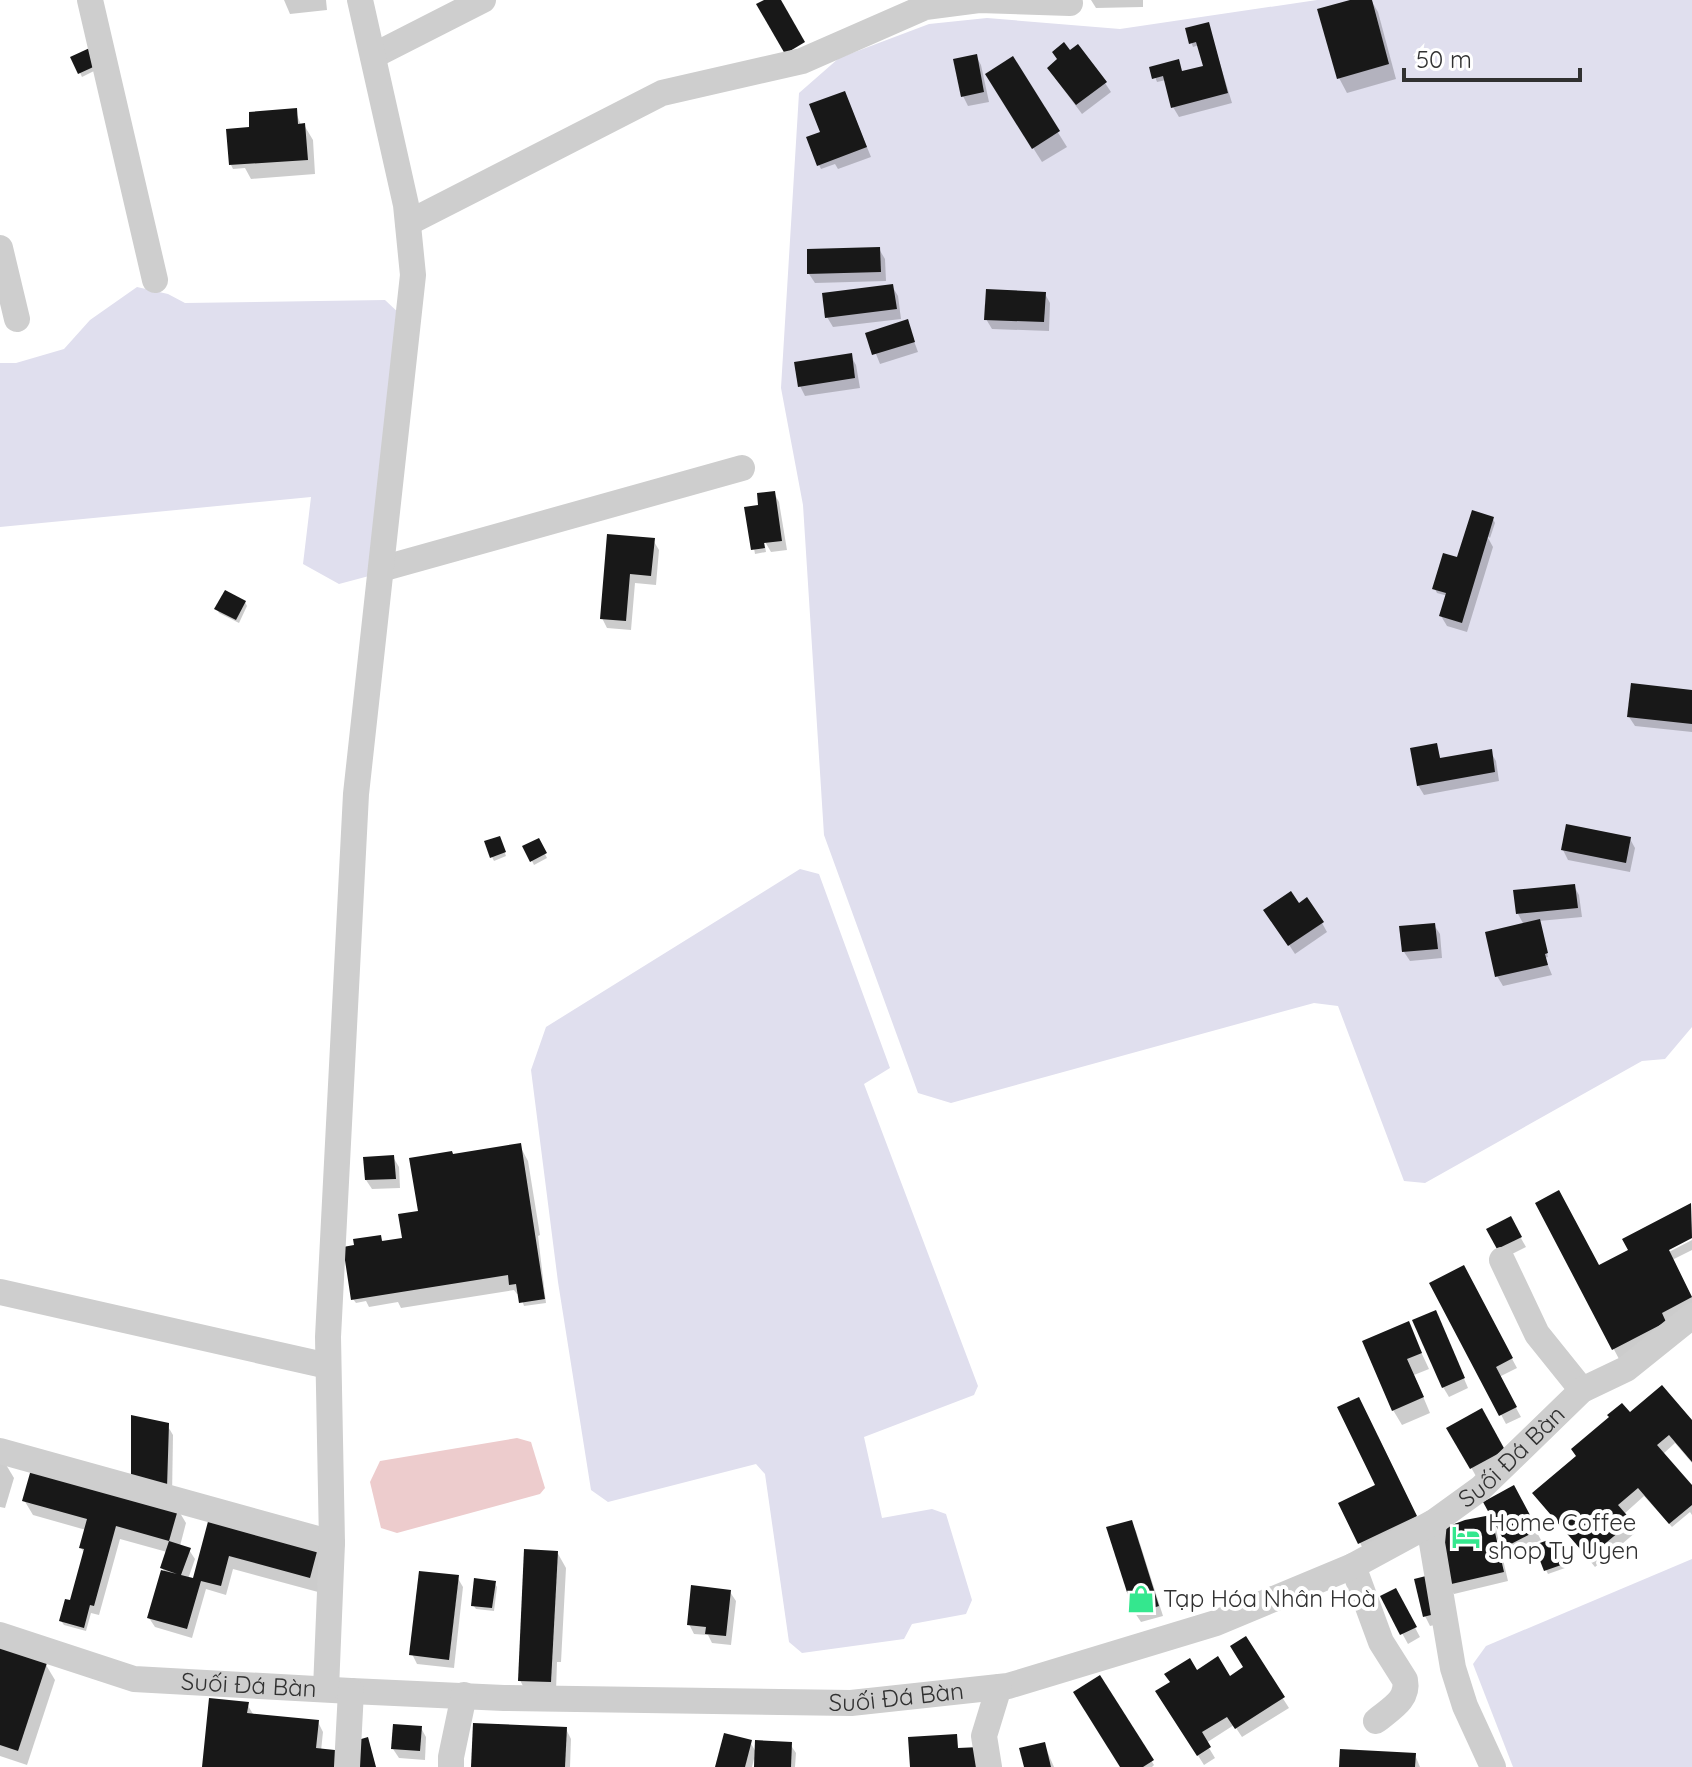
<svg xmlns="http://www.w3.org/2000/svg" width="1692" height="1767" viewBox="0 0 1692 1767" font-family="Quicksand,sans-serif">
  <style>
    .green { fill: #e0dfee }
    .water { fill: #edcccd }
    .shadow { fill: #0003 }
    .building { fill: #181818 }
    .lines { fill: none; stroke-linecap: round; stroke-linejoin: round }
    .minor { stroke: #cecece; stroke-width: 26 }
    .labels { text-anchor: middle; stroke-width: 8; stroke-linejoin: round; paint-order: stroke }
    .street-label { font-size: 24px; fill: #313131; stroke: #fff }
    .poi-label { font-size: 24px; fill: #313131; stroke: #fff; text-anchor: start }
  </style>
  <rect width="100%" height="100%" fill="#fff"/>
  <g class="green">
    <polygon points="1317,0 1692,0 1692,1027 1665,1059 1642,1061 1425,1183 1404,1181 1338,1006 1314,1003 951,1103 918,1093 824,835 803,505 781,388 799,93 839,58 929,24 987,18 1120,29"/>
    <polygon points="137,287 168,294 185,303 385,300 401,315 369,576 339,584 303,564 311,497 0,527 0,363 16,363 64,349 90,320"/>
    <polygon points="800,869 819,874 890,1068 864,1084 978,1386 974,1395 864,1437 882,1518 932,1509 946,1514 972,1600 966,1614 912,1624 904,1639 802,1653 789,1642 765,1474 756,1464 608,1502 591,1490 558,1282 531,1070 546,1027"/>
    <polygon points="1692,1559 1692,1767 1513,1767 1473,1664 1486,1646"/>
  </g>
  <polygon class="water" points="517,1438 531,1442 545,1488 540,1494 397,1533 381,1528 370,1482 380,1461"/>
  <g class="shadow">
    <polygon points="284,0 326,0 327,10 290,14"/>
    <polygon points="1091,0 1143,0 1143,7 1096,8"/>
    <polygon points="1357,0 1371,0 1378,12 1396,79 1347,93 1339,78"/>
    <polygon points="1187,30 1214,44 1232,103 1179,117 1173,107 1166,80 1157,82 1152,69 1182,73 1205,67 1199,45 1193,47"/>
    <polygon points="976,56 981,65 989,102 968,106 963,96"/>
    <polygon points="73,58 102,67 82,77"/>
    <polygon points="1012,59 1067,147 1042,162 1003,100"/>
    <polygon points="1055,78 1105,83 1111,92 1082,114"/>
    <polygon points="845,93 871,157 838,169 835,164 821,169 819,165 822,133"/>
    <polygon points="295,110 301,125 304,125 313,140 315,174 251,179 245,168 233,169 231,165 251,129"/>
    <polygon points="879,249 885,259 886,281 815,283 809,274"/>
    <polygon points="892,286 898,296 901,319 833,327 827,317"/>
    <polygon points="1045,294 1050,303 1049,331 992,329 986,319"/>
    <polygon points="907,322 918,352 880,364 868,334"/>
    <polygon points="851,356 856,365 860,388 805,396 800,386"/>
    <polygon points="774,493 779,502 787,550 771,552 764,540 766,552 755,554 747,509 762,515"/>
    <polygon points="1493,519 1495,523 1490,538 1487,536 1493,547 1467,632 1447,626 1441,616 1448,596 1437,593 1435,589 1456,558"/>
    <polygon points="609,536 653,540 659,550 656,585 635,583 631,630 607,628 602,618"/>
    <polygon points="245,602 247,606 239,623 219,613 217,609"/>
    <polygon points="1692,692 1692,732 1635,726 1629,717"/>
    <polygon points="1436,745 1441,760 1490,751 1496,761 1499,781 1424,795 1418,785"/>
    <polygon points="1630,839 1635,848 1630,872 1568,860 1563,850"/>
    <polygon points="538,840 547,858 534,865 525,847"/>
    <polygon points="501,842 506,856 494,861 492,857"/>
    <polygon points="1574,886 1579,895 1582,917 1539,921 1548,957 1545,958 1552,975 1503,986 1497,976 1524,925 1518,914"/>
    <polygon points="1298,906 1322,923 1327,932 1295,954 1280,931"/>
    <polygon points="1434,925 1440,934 1442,958 1410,961 1404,952"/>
    <polygon points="520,1146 528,1161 540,1235 538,1236 546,1303 524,1306 520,1294 517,1294 514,1290 401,1308 398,1302 369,1307 366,1301 356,1303 353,1299 380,1237 384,1243 404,1240 453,1156"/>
    <polygon points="393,1157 399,1167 400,1188 372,1189 366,1180"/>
    <polygon points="1537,1204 1598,1268 1631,1251 1690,1205 1692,1236 1667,1249 1667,1253 1692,1240 1692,1250 1672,1260 1692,1297 1692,1316 1619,1359"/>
    <polygon points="1510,1219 1526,1247 1504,1258 1489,1230"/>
    <polygon points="1463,1268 1517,1368 1499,1377 1521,1417 1506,1424 1432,1284"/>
    <polygon points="1440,1322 1468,1388 1449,1397 1443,1387"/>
    <polygon points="1408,1324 1429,1369 1414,1375 1430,1413 1402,1425 1393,1410"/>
    <polygon points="1630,1415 1692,1423 1692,1463 1675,1443 1663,1454 1692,1488 1692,1515 1690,1512 1672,1527 1644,1496 1624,1514 1636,1532 1595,1567 1535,1493"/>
    <polygon points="167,1425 173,1435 172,1497 133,1479"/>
    <polygon points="1449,1428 1509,1460 1477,1478"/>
    <polygon points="1378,1436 1424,1532 1365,1553 1341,1504 1379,1495"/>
    <polygon points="0,1461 5,1463 14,1478 5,1508 0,1507"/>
    <polygon points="1513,1488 1541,1540 1514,1554 1494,1520 1508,1581 1454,1594 1448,1584 1465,1522 1494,1517"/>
    <polygon points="24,1500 177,1508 186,1523 180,1546 189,1550 195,1559 188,1579 194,1581 212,1517 318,1546 326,1561 318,1592 233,1569 226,1595 206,1589 192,1638 155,1627 149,1618 165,1572 162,1568 167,1552 120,1539 99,1615 91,1613 86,1631 64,1625 61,1621 75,1603 85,1554 81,1548 86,1530 33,1515"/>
    <polygon points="1131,1522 1136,1531 1163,1616 1141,1622 1135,1613"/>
    <polygon points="1556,1544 1565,1568 1548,1574 1546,1570"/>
    <polygon points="557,1552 566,1568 561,1662 557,1662 556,1691 525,1690 520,1680"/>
    <polygon points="457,1577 463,1587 454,1668 417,1664 412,1654"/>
    <polygon points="1416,1580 1443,1623 1430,1626 1425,1616"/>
    <polygon points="494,1583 497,1587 494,1611 476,1609 473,1605"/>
    <polygon points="1395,1590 1420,1637 1408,1644 1382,1597"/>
    <polygon points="730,1592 736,1601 731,1645 712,1643 708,1635 694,1634 689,1624"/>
    <polygon points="1245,1639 1289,1708 1242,1737 1234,1725 1206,1743 1215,1758 1204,1765 1158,1692 1197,1672 1229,1679 1246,1668"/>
    <polygon points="0,1643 46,1665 55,1680 27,1765 0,1756"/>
    <polygon points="1099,1677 1154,1765 1152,1767 1122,1767"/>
    <polygon points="247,1704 253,1714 318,1722 323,1732 321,1751 204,1767"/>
    <polygon points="421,1728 426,1737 425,1760 399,1758 393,1749"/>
    <polygon points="566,1729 571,1739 570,1767 473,1767"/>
    <polygon points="750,1742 756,1752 790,1744 796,1753 795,1767 756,1767 754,1759 752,1767 718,1767"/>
    <polygon points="1044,1744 1054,1767 1026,1767"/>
    <polygon points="1415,1755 1420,1767 1341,1767"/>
  </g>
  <g class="building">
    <polygon points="764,0 781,0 805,42 785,54 756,4"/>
    <polygon points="1350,0 1372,0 1389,64 1337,79 1317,9"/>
    <polygon points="1209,22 1228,93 1171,108 1163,76 1152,79 1149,67 1179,59 1182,71 1203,66 1196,42 1189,44 1185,28"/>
    <polygon points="1064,42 1070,50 1078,44 1107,82 1076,105 1047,68 1057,59 1052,52"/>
    <polygon points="94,46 102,63 78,74 70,57"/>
    <polygon points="977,54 984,92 961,97 953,59"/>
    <polygon points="1013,56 1060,131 1032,149 985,74"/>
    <polygon points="845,91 867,147 817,166 806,137 820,132 809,104"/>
    <polygon points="297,108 298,124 305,123 308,160 229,165 226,129 249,127 249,112"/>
    <polygon points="880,247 881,272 807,274 807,249"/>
    <polygon points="893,284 897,309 825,318 822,293"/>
    <polygon points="986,289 1046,292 1044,322 984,320"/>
    <polygon points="908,319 915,342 872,355 865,333"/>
    <polygon points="852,353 855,378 798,387 794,362"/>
    <polygon points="775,491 782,541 764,543 765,548 751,550 744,507 758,505 757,493"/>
    <polygon points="1472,510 1494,517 1462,623 1439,616 1446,593 1432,589 1443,553 1457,557"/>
    <polygon points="607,534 655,538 651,576 630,574 626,621 600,619"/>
    <polygon points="225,590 246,601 236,620 214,609"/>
    <polygon points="1631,683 1692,690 1692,724 1627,717"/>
    <polygon points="1437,743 1440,758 1492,749 1495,772 1417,786 1410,748"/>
    <polygon points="1566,824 1631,837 1626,863 1561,850"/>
    <polygon points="500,836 506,852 490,858 484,841"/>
    <polygon points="539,838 547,853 530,862 522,846"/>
    <polygon points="1575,884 1578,908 1516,914 1513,890"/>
    <polygon points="1291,891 1299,903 1307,897 1324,922 1288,946 1263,910"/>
    <polygon points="1540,919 1548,953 1545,954 1548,965 1495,977 1485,932"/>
    <polygon points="1435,923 1438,949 1402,952 1399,926"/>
    <polygon points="521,1143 545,1299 519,1303 516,1284 509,1285 508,1275 351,1300 343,1247 354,1245 353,1239 381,1235 382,1241 402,1238 398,1214 418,1211 409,1158 452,1151 453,1154"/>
    <polygon points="394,1155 396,1179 365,1180 363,1157"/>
    <polygon points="1559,1190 1599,1265 1628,1250 1622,1239 1691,1203 1692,1238 1669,1250 1692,1297 1662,1313 1666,1322 1612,1350 1535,1203"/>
    <polygon points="1511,1216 1522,1237 1497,1249 1486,1229"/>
    <polygon points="1464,1265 1513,1358 1496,1367 1517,1407 1499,1416 1429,1283"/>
    <polygon points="1436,1310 1465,1378 1442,1388 1412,1320"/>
    <polygon points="1409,1321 1422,1353 1407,1359 1424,1397 1392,1411 1362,1341"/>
    <polygon points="1662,1385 1692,1420 1692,1462 1669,1435 1657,1445 1692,1485 1692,1505 1669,1524 1638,1488 1618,1505 1632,1521 1588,1558 1532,1493 1576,1456 1571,1449 1609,1417 1607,1415 1622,1403 1630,1412"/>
    <polygon points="1359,1397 1417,1516 1358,1544 1338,1503 1375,1485 1337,1407"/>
    <polygon points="1482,1408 1505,1450 1470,1469 1446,1428"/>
    <polygon points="131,1415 169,1423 167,1488 131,1480"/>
    <polygon points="32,1466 179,1506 169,1541 116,1526 94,1606 90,1605 84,1628 59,1621 65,1599 70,1600 84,1549 79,1548 87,1519 22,1501"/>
    <polygon points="1514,1485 1538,1530 1507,1546 1483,1502"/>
    <polygon points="210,1514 319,1544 310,1578 229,1556 221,1586 201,1581 187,1629 147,1618 161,1570 177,1574 160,1568 169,1541 191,1548 181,1575 193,1578"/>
    <polygon points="1491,1515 1504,1572 1447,1585 1438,1530 1465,1520"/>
    <polygon points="1132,1520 1159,1606 1134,1614 1106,1527"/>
    <polygon points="1554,1538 1564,1564 1544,1571 1534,1545"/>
    <polygon points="524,1549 558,1551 551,1682 518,1681"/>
    <polygon points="419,1571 459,1575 449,1660 409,1655"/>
    <polygon points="1430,1575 1439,1613 1423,1617 1414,1579"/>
    <polygon points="474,1578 496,1581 492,1608 471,1606"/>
    <polygon points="691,1585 731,1590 726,1636 705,1634 706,1627 687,1625"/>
    <polygon points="1396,1588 1417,1627 1400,1635 1380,1596"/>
    <polygon points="1246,1636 1285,1697 1235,1729 1227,1717 1202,1732 1211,1747 1197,1756 1155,1691 1170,1682 1164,1674 1190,1658 1197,1670 1218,1656 1230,1676 1243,1667 1230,1646"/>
    <polygon points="0,1641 47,1663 18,1751 0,1745"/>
    <polygon points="1100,1675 1154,1760 1143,1767 1120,1767 1073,1692"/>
    <polygon points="209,1698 249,1702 247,1713 319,1720 316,1748 344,1751 342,1767 202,1767"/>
    <polygon points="473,1723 567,1727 565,1767 471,1767"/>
    <polygon points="393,1724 422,1726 420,1751 391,1749"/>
    <polygon points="724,1733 752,1740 745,1767 715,1767"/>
    <polygon points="957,1734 958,1748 980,1747 982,1767 910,1767 908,1737"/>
    <polygon points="368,1737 376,1767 357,1767 351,1742"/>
    <polygon points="755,1740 792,1742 791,1767 754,1767"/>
    <polygon points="1045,1742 1051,1767 1024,1767 1019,1748"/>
    <polygon points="1340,1749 1416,1753 1415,1767 1339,1767"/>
  </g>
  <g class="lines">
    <g class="minor">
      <polyline points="90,0 155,280"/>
      <polyline points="373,56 483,0"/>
      <polyline points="408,223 662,93 802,61 925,7 979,0 1070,3"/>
      <polyline points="0,248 17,319"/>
      <polyline points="381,569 742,468"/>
      <polyline points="1502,1260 1537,1334 1582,1390"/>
      <polyline points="0,1292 328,1366"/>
      <polyline points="0,1451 332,1543"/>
      <polyline points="1434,1522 1432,1543 1453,1668 1465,1706 1493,1767"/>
      <path d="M 1353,1566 L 1381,1642 L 1405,1680 C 1409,1700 1390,1709 1376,1721"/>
      <path id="s1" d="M 0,1635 L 134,1679 L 351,1691 L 504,1698 L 851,1703 L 1008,1686 L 1216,1623 L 1353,1566 L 1434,1522 L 1481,1488 L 1582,1390 L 1626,1369 L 1692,1316"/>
      <polyline points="326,1689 332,1543 328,1337 356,794 413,275 406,205 360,0"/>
      <polyline points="347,1767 351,1691"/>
      <polyline points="451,1767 451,1757 464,1695"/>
      <polyline points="989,1767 984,1736 999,1687"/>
    </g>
  </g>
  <defs>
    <symbol id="hotel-bare" viewBox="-9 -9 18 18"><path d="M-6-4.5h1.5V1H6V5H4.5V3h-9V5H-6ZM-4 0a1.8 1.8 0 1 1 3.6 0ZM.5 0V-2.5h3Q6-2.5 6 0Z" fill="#34e78e" stroke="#fff" stroke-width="2.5" paint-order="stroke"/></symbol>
    <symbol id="shop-bare" viewBox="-9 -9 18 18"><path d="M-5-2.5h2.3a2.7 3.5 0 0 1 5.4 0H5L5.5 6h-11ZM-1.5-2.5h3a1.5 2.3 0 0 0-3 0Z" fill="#34e78e" stroke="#fff" stroke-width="2.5" paint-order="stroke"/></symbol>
  </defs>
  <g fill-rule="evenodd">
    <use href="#hotel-bare" x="1446" y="1517" width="40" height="40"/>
    <use href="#shop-bare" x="1121" y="1579" width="40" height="40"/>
  </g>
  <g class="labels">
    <g class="street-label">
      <text dy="8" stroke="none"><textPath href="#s1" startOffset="1576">Suối Đá Bàn</textPath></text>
      <text dy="8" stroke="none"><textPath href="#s1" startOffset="256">Suối Đá Bàn</textPath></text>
      <text dy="8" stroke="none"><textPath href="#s1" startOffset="904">Suối Đá Bàn</textPath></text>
    </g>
    <g class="poi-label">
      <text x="1488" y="1531">Home Coffee<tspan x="1488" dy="28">shop Ty Uyen</tspan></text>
      <text x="1163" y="1607">Tạp Hóa Nhân Hoà</text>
    </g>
  </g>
  <path d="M1404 68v12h176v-12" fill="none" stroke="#313131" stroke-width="4"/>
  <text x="1416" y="68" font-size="24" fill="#313131" stroke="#ffffff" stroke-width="6" paint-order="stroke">50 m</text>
</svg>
